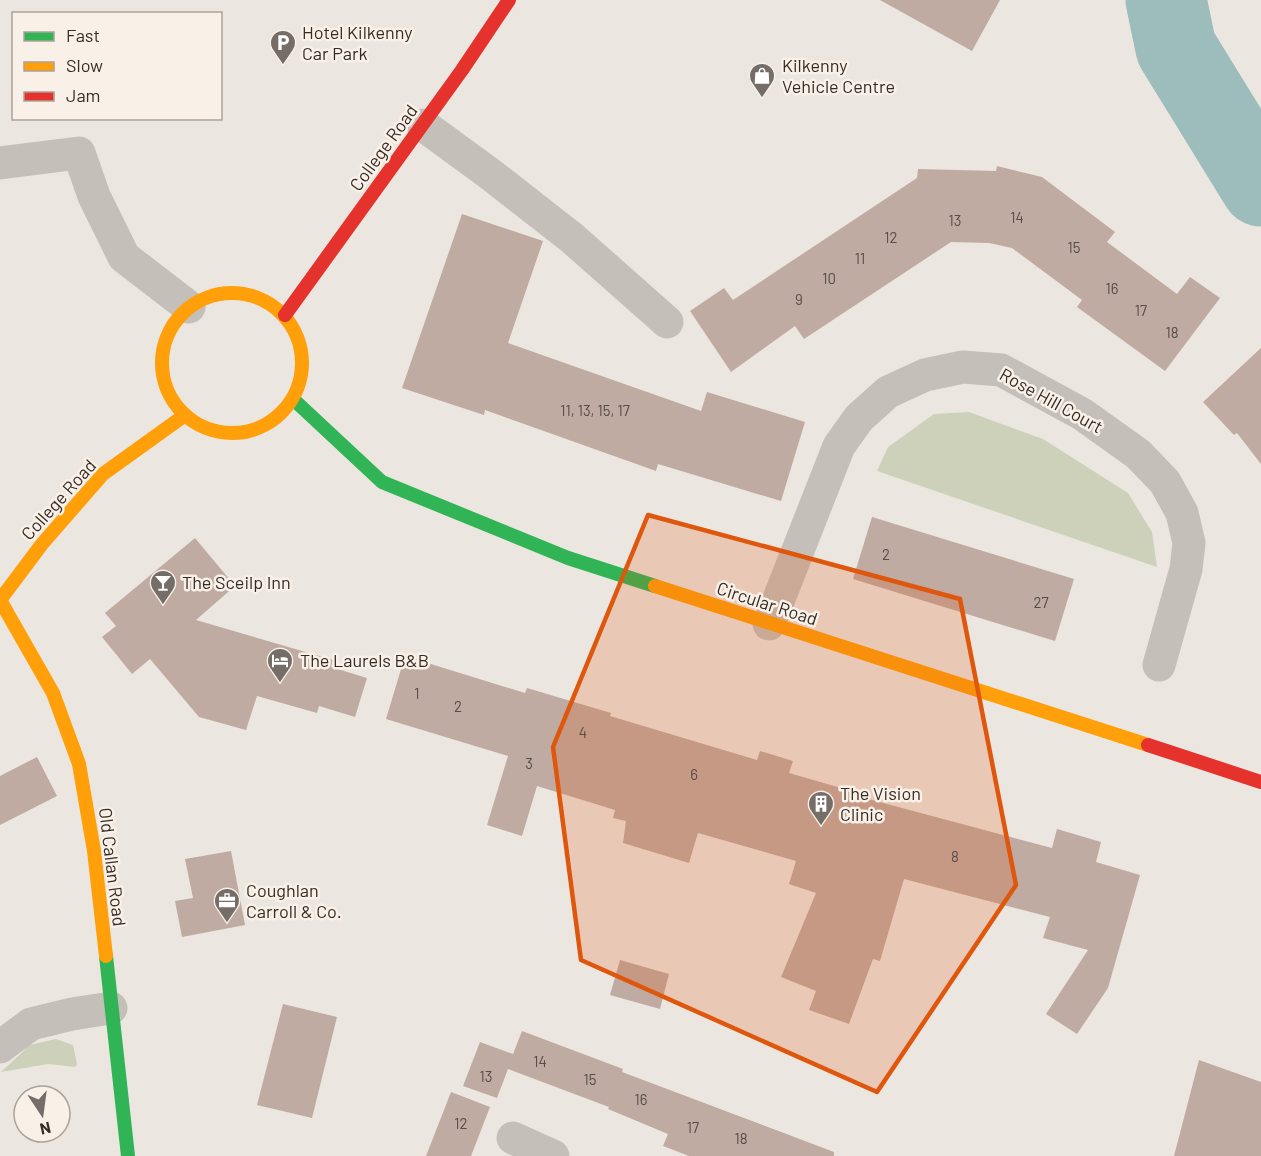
<svg xmlns="http://www.w3.org/2000/svg" width="1261" height="1156" viewBox="0 0 1261 1156" font-family="Barlow,sans-serif">
  <style>
    .green { fill: #cdd1ba }
    .lines { fill: none; stroke-linecap: round; stroke-linejoin: round }
    .river { stroke: #9dbcbc; stroke-width: 81 }
    .building { fill: #bfaba2 }
    .street { stroke: #c5bfb9; stroke-width: 33 }
    .fast { stroke: #30b455; stroke-width: 14 }
    .slow { stroke: #ff9f0a; stroke-width: 14 }
    .jam { stroke: #e5322d; stroke-width: 14 }
    .marked { fill: #df570d; fill-opacity: 0.2; stroke: #df570d; stroke-width: 4.5; stroke-linejoin: round }
    .labels { text-anchor: middle; stroke-width: 5; stroke-linejoin: round; paint-order: stroke }
    .number-label { font-size: 15px; fill: #584c46 }
    .poi-label { font-size: 18px; fill: #352c27; stroke: #f9f1e7; text-anchor: start }
    .street-label { font-size: 18px; fill: #352c27; stroke: #f9f1e7 }
  </style>
  <rect width="100%" height="100%" fill="#ece6e0"/>
  <g class="green">
    <polygon points="969,412 1043,439 1128,493 1152,532 1157,567 877,471 888,447 934,414"/>
    <polygon points="56,1039 73,1045 77,1064 75,1067 48,1064 1,1072 30,1045"/>
  </g>
  <g class="lines">
    <polyline class="river" points="1166,0 1176,48 1261,186"/>
  </g>
  <g class="building">
    <polygon points="880,0 1000,0 972,51"/>
    <polygon points="997,166 1042,177 1115,232 1107,242 1177,294 1190,277 1220,298 1165,371 1077,307 1082,300 1012,248 989,243 951,242 804,339 795,326 731,372 690,311 724,288 733,300 917,178 918,169 996,171"/>
    <polygon points="462,214 543,241 508,343 701,411 707,392 805,422 781,501 658,464 656,471 485,410 484,415 402,388"/>
    <polygon points="1261,348 1261,464 1237,433 1234,435 1203,402"/>
    <polygon points="872,517 1074,579 1055,641 853,579"/>
    <polygon points="195,538 235,586 196,620 333,660 331,667 367,678 355,717 319,706 317,713 257,696 246,730 199,717 150,659 132,674 102,637 116,626 105,613"/>
    <polygon points="405,656 525,693 527,688 611,713 610,716 757,760 760,751 793,761 789,773 862,794 861,797 1052,848 1057,829 1101,842 1096,862 1140,875 1108,988 1077,1034 1046,1014 1088,950 1043,938 1050,917 904,879 880,961 873,959 849,1024 809,1010 816,991 781,977 816,893 789,884 796,861 698,833 689,863 623,843 626,821 613,818 615,810 537,786 522,836 487,825 508,756 386,719"/>
    <polygon points="37,757 57,796 0,825 0,776"/>
    <polygon points="231,851 245,925 182,937 175,901 193,898 185,859"/>
    <polygon points="620,960 669,974 660,1009 610,995"/>
    <polygon points="283,1004 337,1017 312,1118 257,1105"/>
    <polygon points="522,1031 623,1069 622,1072 834,1152 834,1156 689,1156 663,1146 668,1134 608,1109 609,1107 508,1069 497,1098 463,1086 480,1042 513,1054"/>
    <polygon points="1199,1060 1261,1082 1261,1156 1174,1156"/>
    <polygon points="451,1092 490,1107 471,1156 426,1156"/>
  </g>
  <g class="lines">
    <g class="street">
      <polyline points="423,125 490,174 572,238 667,322"/>
      <polyline points="0,163 79,153 94,196 124,257 189,307"/>
      <polyline points="769,624 839,446 859,418 888,392 925,375 963,367 1001,370 1082,414 1138,454 1165,482 1182,513 1189,543 1186,569 1159,665"/>
      <polyline points="0,1047 31,1024 72,1014 111,1008"/>
      <polyline points="513,1138 553,1156"/>
    </g>
    <g class="fast">
      <polyline points="293,399 382,482 568,558 655,586"/>
      <polyline points="106,956 128,1156"/>
    </g>
    <g class="slow">
      <circle cx="232" cy="363" r="70"/>
      <polyline points="655,586 1148,745"/>
      <polyline points="0,600 53,693 79,764 94,851 106,956"/>
      <polyline points="0,600 42,544 103,474 185,415"/>
    </g>
    <g class="jam">
      <polyline points="285,315 462,70 509,0"/>
      <polyline points="1148,745 1261,782"/>
    </g>
  </g>
  <path class="marked" d="M 648,515 L 960,599 L 1016,885 L 877,1092 L 581,960 L 553,747 Z"/>
  <defs>
    <symbol id="parking-pin" viewBox="-11 -11 22 30"><path d="M0 17L-7.5 6A9.5 9.5 0 1 1 7.5 6Z" fill="#756d68" stroke="#f9f1e7"/><path d="M-3.5-5.5H1a3.5 3.5 0 0 1 0 7H-1V5.5H-3.5ZM-1-3.4V-.6H.8a1.4 1.4 0 0 0 0-2.8Z" fill="#fff"/></symbol>
    <symbol id="shop-pin" viewBox="-11 -11 22 30"><path d="M0 17L-7.5 6A9.5 9.5 0 1 1 7.5 6Z" fill="#756d68" stroke="#f9f1e7"/><path d="M-5-2.5h2.3a2.7 3.5 0 0 1 5.4 0H5L5.5 6h-11ZM-1.5-2.5h3a1.5 2.3 0 0 0-3 0Z" fill="#fff"/></symbol>
    <symbol id="bar-pin" viewBox="-11 -11 22 30"><path d="M0 17L-7.5 6A9.5 9.5 0 1 1 7.5 6Z" fill="#756d68" stroke="#f9f1e7"/><path d="M-6-5H6L.8 .8V4.5H3.5V6h-7V4.5H-.8V.8Z" fill="#fff"/></symbol>
    <symbol id="hotel-pin" viewBox="-11 -11 22 30"><path d="M0 17L-7.5 6A9.5 9.5 0 1 1 7.5 6Z" fill="#756d68" stroke="#f9f1e7"/><path d="M-6-4.5h1.5V1H6V5H4.5V3h-9V5H-6ZM-4 0a1.8 1.8 0 1 1 3.6 0ZM.5 0V-2.5h3Q6-2.5 6 0Z" fill="#fff"/></symbol>
    <symbol id="building-pin" viewBox="-11 -11 22 30"><path d="M0 17L-7.5 6A9.5 9.5 0 1 1 7.5 6Z" fill="#756d68" stroke="#f9f1e7"/><path d="M-4-6H4V6H1V3H-1V6H-4ZM-2.5-4.3h1.7v1.8h-1.7ZM.8-4.3h1.7v1.8H.8ZM-2.5-1h1.7V.8h-1.7ZM.8-1h1.7V.8H.8Z" fill="#fff"/></symbol>
    <symbol id="office-pin" viewBox="-11 -11 22 30"><path d="M0 17L-7.5 6A9.5 9.5 0 1 1 7.5 6Z" fill="#756d68" stroke="#f9f1e7"/><path d="M-6-3h4V-5.5h4V-3h4V5H-6ZM-1-4.5V-3h2v-1.5ZM-6 0V1H6V0Z" fill="#fff"/></symbol>
  </defs>
  <g fill-rule="evenodd">
    <use href="#parking-pin" x="268" y="28" width="30" height="40"/>
    <use href="#shop-pin" x="747" y="61" width="30" height="40"/>
    <use href="#bar-pin" x="148" y="568" width="30" height="40"/>
    <use href="#hotel-pin" x="265" y="646" width="30" height="40"/>
    <use href="#building-pin" x="806" y="789" width="30" height="40"/>
    <use href="#office-pin" x="212" y="886" width="30" height="40"/>
  </g>
  <g class="labels">
    <g class="number-label">
      <text x="1017" y="223">14</text>
      <text x="955" y="226">13</text>
      <text x="891" y="243">12</text>
      <text x="1074" y="253">15</text>
      <text x="860" y="264">11</text>
      <text x="829" y="284">10</text>
      <text x="1112" y="294">16</text>
      <text x="799" y="305">9</text>
      <text x="1141" y="316">17</text>
      <text x="1172" y="338">18</text>
      <text x="595" y="416">11, 13, 15, 17</text>
      <text x="886" y="560">2</text>
      <text x="1041" y="608">27</text>
      <text x="417" y="699">1</text>
      <text x="458" y="712">2</text>
      <text x="583" y="738">4</text>
      <text x="529" y="769">3</text>
      <text x="694" y="780">6</text>
      <text x="955" y="862">8</text>
      <text x="540" y="1067">14</text>
      <text x="486" y="1082">13</text>
      <text x="590" y="1085">15</text>
      <text x="641" y="1105">16</text>
      <text x="461" y="1129">12</text>
      <text x="693" y="1133">17</text>
      <text x="741" y="1144">18</text>
    </g>
    <g class="poi-label">
      <text x="302" y="39">Hotel Kilkenny<tspan x="302" dy="21">Car Park</tspan></text>
      <text x="782" y="72">Kilkenny<tspan x="782" dy="21">Vehicle Centre</tspan></text>
      <text x="182" y="589">The Sceilp Inn</text>
      <text x="300" y="667">The Laurels B&amp;B</text>
      <text x="840" y="800">The Vision<tspan x="840" dy="21">Clinic</tspan></text>
      <text x="246" y="897">Coughlan<tspan x="246" dy="21">Carroll &amp; Co.</tspan></text>
    </g>
    <g class="street-label">
      <text transform="translate(384 148) rotate(-54)" y="6">College Road</text>
      <text transform="translate(1051 401) rotate(29)" y="6">Rose Hill Court</text>
      <text transform="translate(59 500) rotate(-48)" y="6">College Road</text>
      <text transform="translate(767 604) rotate(18)" y="6">Circular Road</text>
      <text transform="translate(112 867) rotate(83)" y="6">Old Callan Road</text>
    </g>
  </g>
  <rect x="12" y="12" width="210" height="108" fill="#f9f1e7" stroke="#aba29a" stroke-width="1.5"/>
  <rect x="24" y="32" width="30" height="9" fill="#30b455" stroke="#aba29a" stroke-width="1.5"/>
  <text x="66" y="42" font-size="18" fill="#352c27">Fast</text>
  <rect x="24" y="62" width="30" height="9" fill="#ff9f0a" stroke="#aba29a" stroke-width="1.5"/>
  <text x="66" y="72" font-size="18" fill="#352c27">Slow</text>
  <rect x="24" y="92" width="30" height="9" fill="#e5322d" stroke="#aba29a" stroke-width="1.5"/>
  <text x="66" y="102" font-size="18" fill="#352c27">Jam</text>
  <g transform="translate(42 1114) rotate(167)"><circle r="28" fill="#f9f1e7" stroke="#aba29a" stroke-width="1.5"/>
  <path d="M0-4.5L10 22L0 15L-10 22Z" fill="#756d68"/>
  <text y="-9" font-size="16" font-weight="bold" text-anchor="middle" fill="#352c27">N</text>
  </g>
</svg>
